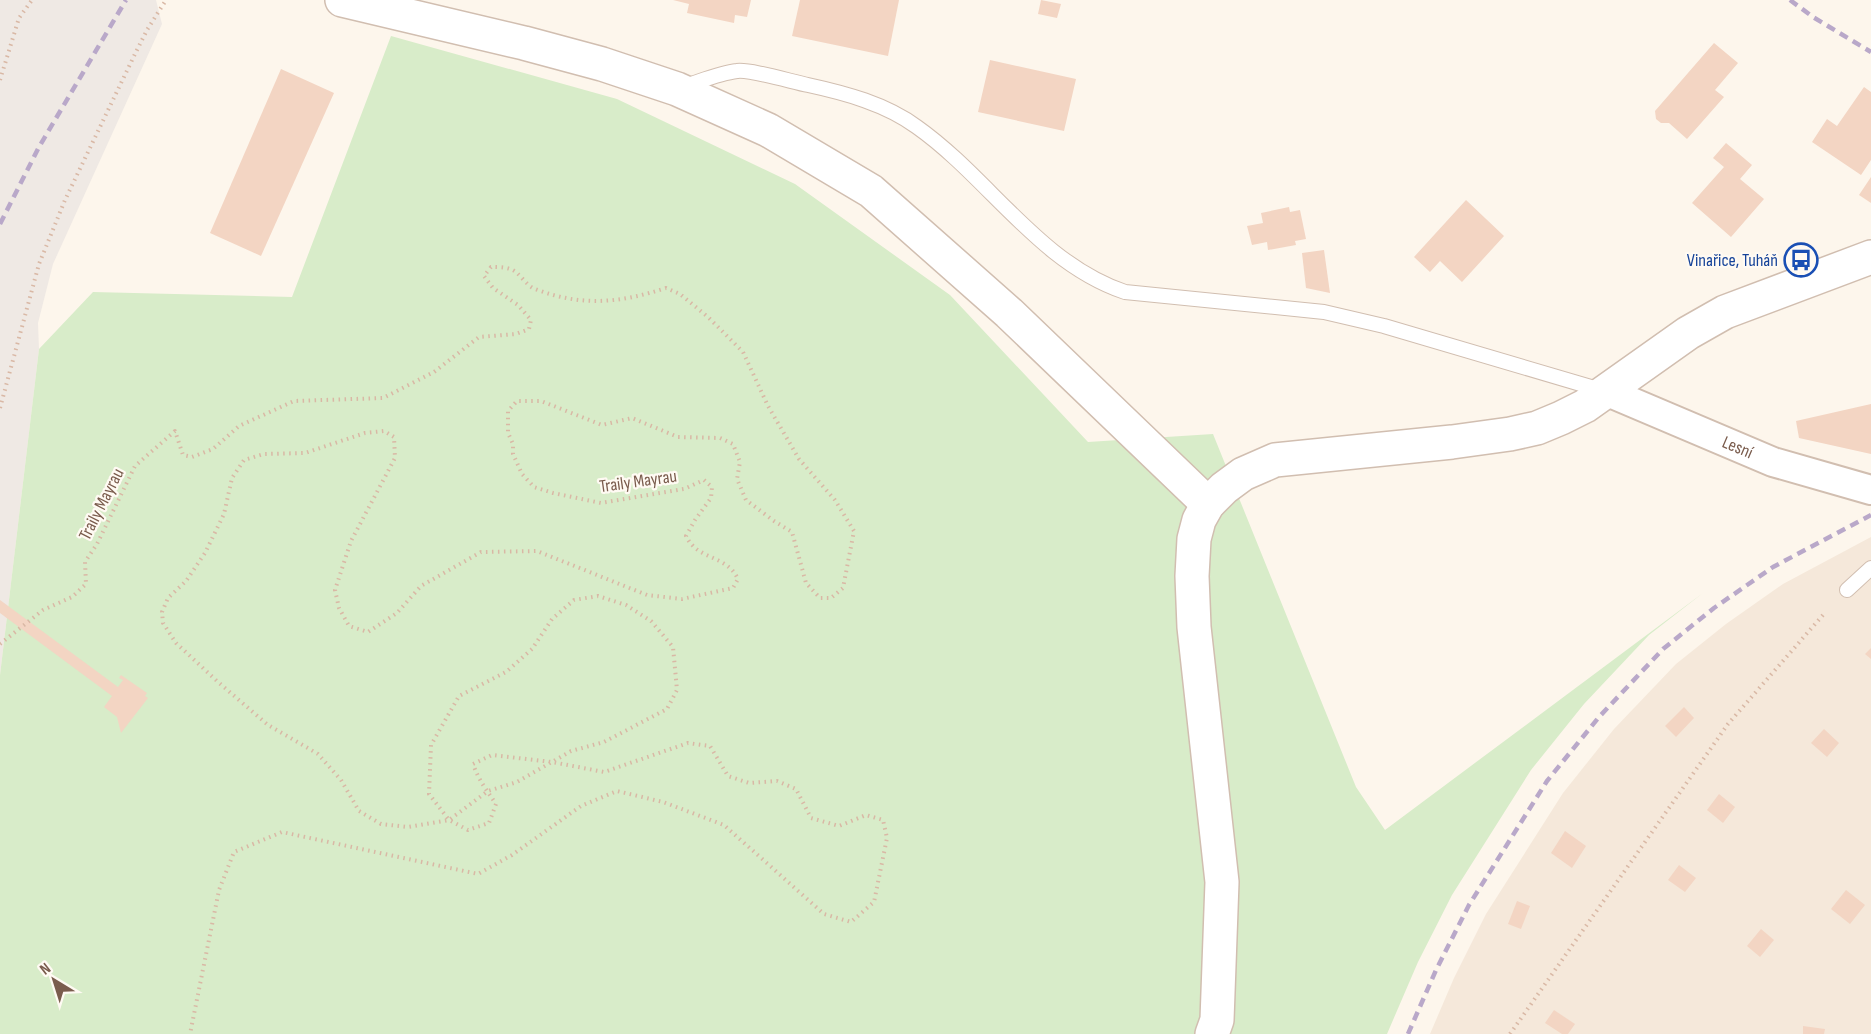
<svg xmlns="http://www.w3.org/2000/svg" width="1871" height="1034" viewBox="0 0 1871 1034" font-family="'Sofia Sans Condensed',sans-serif">
  <style>
    .residential { fill: #f5e8da }
    .industrial { fill: #efe9e4 }
    .green { fill: #d8ecc9 }
    .building { fill: #f3d5c3 }
    .lines { fill: none; stroke-linecap: round; stroke-linejoin: round }
    .service-casing { stroke: #d1beb0; stroke-width: 16 }
    .minor-casing { stroke: #d1beb0; stroke-width: 32 }
    .tertiary-casing { stroke: #d1beb0; stroke-width: 36 }
    .path { stroke: #d9b8a5; stroke-width: 4; stroke-dasharray: 1.5 4.5; stroke-linecap: butt }
    .service { stroke: #fff; stroke-width: 14 }
    .minor { stroke: #fff; stroke-width: 28 }
    .tertiary { stroke: #fff; stroke-width: 33 }
    .rail { stroke: #b9a8c9; stroke-width: 4.5; stroke-dasharray: 9 6; stroke-linecap: butt }
    .labels { text-anchor: middle; stroke-width: 4.5; stroke-linejoin: round; paint-order: stroke }
    .transit-label { font-size: 18px; fill: #164399; stroke: #fffaf3; text-anchor: end }
    .street-label { font-size: 18px; fill: #7a5c4d; stroke: #fffaf3 }
  </style>
  <rect width="100%" height="100%" fill="#fdf6ec"/>
  <polygon class="residential" points="1871,537 1871,1034 1430,1034 1454,978 1486,914 1563,793 1614,729 1676,664 1726,624 1783,584"/>
  <polygon class="industrial" points="0,0 156,0 162,24 53,264 38,323 39,349 0,675"/>
  <polygon class="green" points="391,36 617,99 795,184 950,295 1088,442 1213,434 1356,787 1385,830 1703,593 1649,635 1584,704 1531,770 1452,895 1418,962 1387,1034 0,1034 0,675 39,349 93,292 292,297"/>
  <g class="building">
    <polygon points="673,0 751,0 747,17 735,15 734,23 687,13 689,4"/>
    <polygon points="800,0 899,0 888,56 792,36"/>
    <polygon points="1041,0 1061,4 1057,18 1038,14"/>
    <polygon points="1714,43 1738,63 1715,90 1724,97 1687,139 1669,123 1661,123 1656,119 1655,111"/>
    <polygon points="990,60 1076,79 1064,131 978,112"/>
    <polygon points="281,69 334,93 261,256 210,233"/>
    <polygon points="1864,87 1871,92 1871,160 1861,175 1812,142 1827,119 1837,126"/>
    <polygon points="1726,143 1752,165 1740,179 1764,199 1731,237 1692,203 1724,167 1713,158"/>
    <polygon points="1871,177 1871,203 1859,195"/>
    <polygon points="1466,200 1504,236 1462,282 1440,261 1430,272 1414,257"/>
    <polygon points="1289,207 1290,212 1300,210 1306,239 1295,241 1296,245 1268,250 1267,242 1252,245 1247,226 1263,223 1261,213"/>
    <polygon points="1324,250 1330,293 1306,288 1302,253"/>
    <polygon points="1871,404 1871,454 1799,438 1796,421"/>
    <polygon points="0,600 118,687 123,680 119,678 121,675 147,693 145,696 148,698 121,733 117,717 104,707 112,696 0,613"/>
    <polygon points="1871,648 1871,659 1865,654"/>
    <polygon points="1684,707 1694,718 1676,737 1665,726"/>
    <polygon points="1824,729 1839,743 1827,757 1811,743"/>
    <polygon points="1719,794 1735,807 1723,823 1707,810"/>
    <polygon points="1565,831 1586,846 1572,868 1551,853"/>
    <polygon points="1679,865 1696,878 1685,892 1668,880"/>
    <polygon points="1846,890 1865,905 1850,924 1831,909"/>
    <polygon points="1517,901 1530,906 1521,929 1508,924"/>
    <polygon points="1761,929 1774,940 1760,957 1747,946"/>
    <polygon points="1554,1010 1575,1024 1568,1034 1562,1034 1545,1023"/>
    <polygon points="1803,1026 1825,1029 1824,1034 1803,1034"/>
  </g>
  <g class="lines">
    <defs>
      <g id="service">
        <path d="M 685,86 C 701,81 720,73 737,71 C 749,69 793,82 808,85 C 845,93 886,104 917,127 C 989,178 1039,263 1125,292 L 1324,312 L 1384,326 L 1601,390"/>
        <polyline points="1847,590 1871,568"/>
      </g>
      <g id="minor">
        <path id="s1" d="M 1608,392 L 1773,462 L 1871,490"/>
      </g>
      <g id="tertiary">
        <polyline points="342,0 524,43 602,64 677,89 768,130 871,191 1009,313 1208,504"/>
        <polyline points="1212,1034 1217,1020 1222,882 1194,627 1192,576 1194,539 1199,520 1208,504 1224,488 1243,474 1275,460 1452,442 1510,434 1537,428 1561,418 1585,406 1688,333 1725,312 1871,257"/>
      </g>
    </defs>
    <use href="#service" class="service-casing"/>
    <use href="#minor" class="minor-casing"/>
    <use href="#tertiary" class="tertiary-casing"/>
    <g class="path">
      <polyline points="0,80 19,18 32,0"/>
      <polyline points="0,408 39,264 65,200 134,56 147,30 166,0"/>
      <path d="M 0,644 L 43,610 L 72,597 L 86,584 L 85,562 L 97,544 L 135,466 L 175,431 L 183,455 L 192,457 L 213,449 L 239,426 L 294,401 L 383,398 L 434,372 L 479,337 L 516,334 L 529,329 L 531,320 L 518,305 L 493,288 L 484,276 L 491,267 C 497,267 504,267 510,269 C 520,272 525,285 535,289 C 582,307 620,303 666,288 L 680,294 L 708,317 L 743,352 L 768,406 L 799,459 L 835,500 L 854,531 L 843,588 L 831,598 L 820,598 L 806,583 L 792,532 L 774,521 L 746,500 L 737,479 L 740,462 L 733,444 L 720,438 L 678,437 L 632,418 L 602,425 L 541,401 L 517,401 L 508,411 L 508,433 L 513,444 L 513,454 L 522,474 L 534,487 L 553,493 L 601,503 L 684,489 L 704,480 L 712,487 L 711,498 L 695,520 L 686,536 C 698,561 726,554 738,579 L 733,588 L 682,599 L 647,595 L 537,551 L 481,552 L 421,586 L 397,613 L 368,632 L 349,626 L 339,608 L 335,590 L 351,541 L 395,458 L 394,437 L 384,431 L 365,433 L 305,453 L 264,454 L 244,460 L 232,478 L 224,514 L 205,553 L 186,581 L 168,598 L 162,612 L 163,623 L 176,643 L 218,682 L 268,725 L 318,754 L 341,780 L 359,811 L 381,824 L 408,827 L 449,820 L 488,791 L 517,782 L 571,751 L 604,742 L 667,709 L 677,690 L 673,647 L 651,621 L 626,605 L 598,596 L 574,600 L 552,619 L 532,649 L 506,672 L 459,696 L 431,745 L 429,794 L 449,820 L 468,830 L 489,823 L 496,804 C 486,789 479,781 473,764 L 492,755 L 552,762 L 604,772 L 688,743 L 710,746 L 728,776 L 749,783 L 777,781 L 796,789 L 811,818 L 839,826 L 866,815 L 883,820 L 887,838 L 874,902 L 851,922 L 824,914 L 724,825 L 663,802 L 617,791 L 581,806 L 512,855 L 478,874 L 282,832 L 234,852 L 219,890 L 190,1034"/>
      <polyline points="1510,1034 1728,724 1823,615"/>
    </g>
    <use href="#service" class="service"/>
    <use href="#minor" class="minor"/>
    <use href="#tertiary" class="tertiary"/>
    <g class="rail">
      <polyline points="1790,0 1813,17 1871,52"/>
      <polyline points="0,224 39,147 126,0"/>
      <polyline points="1408,1034 1436,970 1469,905 1547,781 1599,717 1663,649 1714,608 1773,567 1871,515"/>
    </g>
  </g>
  <defs>
    <symbol id="bus-ring" viewBox="-11 -11 22 22"><circle r="9.5" fill="#fffaf3" stroke="#1a4fb4" stroke-width="1.5"/><path d="M-5-6H5V4H4V6H2V4H-2V6H-4V4H-5ZM-3.5-4V0h7V-4ZM-3.5 1.2v1.5H-2V1.2ZM2 1.2v1.5H3.5V1.2Z" fill="#1a4fb4"/></symbol>
  </defs>
  <g fill-rule="evenodd">
    <use href="#bus-ring" x="1782" y="241" width="38" height="38"/>
  </g>
  <g class="labels">
    <g class="transit-label">
      <text x="1778" y="266">Vinařice, Tuháň</text>
    </g>
    <g class="street-label">
      <text dy="6" stroke="none"><textPath href="#s1" startOffset="141">Lesní</textPath></text>
      <text transform="translate(638 481) rotate(-8)" y="6">Traily Mayrau</text>
      <text transform="translate(101 504) rotate(-63)" y="6">Traily Mayrau</text>
    </g>
  </g>
  <g transform="translate(54 980) rotate(322)" stroke="#fffaf3" stroke-width="4.5" paint-order="stroke">
  <path d="M0-4.5L10 22L0 15L-10 22Z" fill="#7a5c4d"/>
  <text y="-9" font-size="16" font-weight="bold" text-anchor="middle" fill="#7a5c4d">N</text>
  </g>
</svg>
